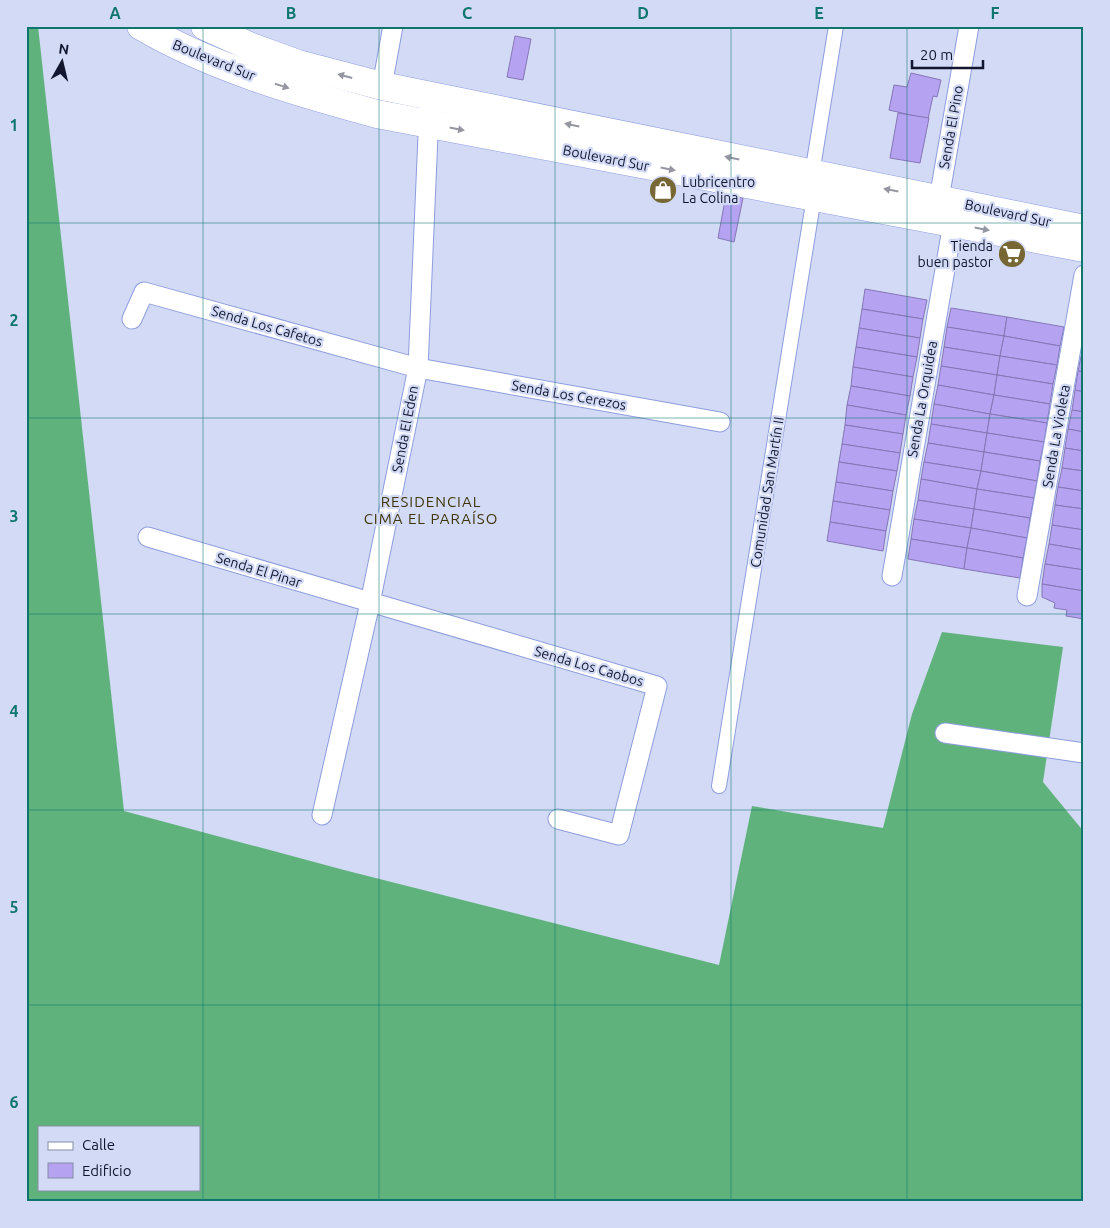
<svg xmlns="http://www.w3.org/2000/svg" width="1110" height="1228" viewBox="0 0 1110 1228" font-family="Ubuntu,sans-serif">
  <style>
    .forest { fill: #60b27d; fill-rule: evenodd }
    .building { fill: #b5a3f2; stroke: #8576b6 }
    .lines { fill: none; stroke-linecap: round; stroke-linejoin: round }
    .pedestrian-casing { stroke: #8e9dde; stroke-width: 16 }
    .minor-casing { stroke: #8e9dde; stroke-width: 21 }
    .trunk-casing { stroke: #8e9dde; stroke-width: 29 }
    .pedestrian { stroke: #fff; stroke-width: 14 }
    .minor { stroke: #fff; stroke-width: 19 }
    .trunk { stroke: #fff; stroke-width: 28 }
    .oneway { fill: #9497a1 }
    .grid { fill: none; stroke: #0f766e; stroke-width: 1; stroke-opacity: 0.55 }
    .labels { text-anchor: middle; stroke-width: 4.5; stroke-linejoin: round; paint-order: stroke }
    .street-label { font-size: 14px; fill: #12172f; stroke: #d2daf5 }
    .poi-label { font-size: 14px; fill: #12172f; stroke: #d2daf5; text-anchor: start }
    .neighbourhood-label { font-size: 15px; letter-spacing: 1px; fill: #3f3409; stroke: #d2daf5 }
    .neatline { fill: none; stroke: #0f766e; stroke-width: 2 }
    .grid-label { font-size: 16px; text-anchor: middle; font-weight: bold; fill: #0f766e }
  </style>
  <rect width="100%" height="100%" fill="#d2daf5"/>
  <path class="forest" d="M 26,26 L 38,26 L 124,811 L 344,870 L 719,965 L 752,806 L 883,828 L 912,714 L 942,632 L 1063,647 L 1043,782 L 1084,832 L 1084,1202 L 26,1202 ZM 39,1127 L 199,1127 L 199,1189 L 39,1189 Z"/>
  <g class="building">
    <polygon points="515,36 531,39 523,80 507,77"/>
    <polygon points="911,73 941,80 937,97 933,96 928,119 889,110 894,85 907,87"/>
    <polygon points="898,113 929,118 920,163 890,158"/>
    <polygon points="655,182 673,185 670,199 653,195"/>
    <polygon points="726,195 743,198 734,242 718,238"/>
    <polygon points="865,289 927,300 923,319 862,309"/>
    <polygon points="951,308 1007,317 1004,336 947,327"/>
    <polygon points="862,309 923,319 920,338 859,328"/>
    <polygon points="1007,317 1064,327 1060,346 1004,336"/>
    <polygon points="947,327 1004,336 1000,356 944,347"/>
    <polygon points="859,328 920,338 917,357 856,347"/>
    <polygon points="1004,336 1060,346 1057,365 1000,356"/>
    <polygon points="856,347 917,357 913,377 853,367"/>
    <polygon points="944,347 1000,356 997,375 941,366"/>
    <polygon points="1082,352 1084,352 1084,372 1078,371"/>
    <polygon points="1000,356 1057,365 1053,384 997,375"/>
    <polygon points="941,366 997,375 994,395 938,385"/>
    <polygon points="853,367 913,377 910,396 851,386"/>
    <polygon points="1078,371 1084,372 1084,392 1075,390"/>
    <polygon points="997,375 1053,384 1050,404 994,395"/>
    <polygon points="938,385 994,395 990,414 934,404"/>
    <polygon points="851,386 910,396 906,415 847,405"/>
    <polygon points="1075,390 1084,392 1084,412 1072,410"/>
    <polygon points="994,395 1050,404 1047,423 990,414"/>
    <polygon points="934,404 990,414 987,433 931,424"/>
    <polygon points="847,405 906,415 903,434 845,425"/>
    <polygon points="1072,410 1084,412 1084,432 1068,429"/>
    <polygon points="990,414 1047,423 1044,442 987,433"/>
    <polygon points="931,424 987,433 984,452 928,443"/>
    <polygon points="845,425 903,434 900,453 842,444"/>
    <polygon points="1068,429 1084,432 1084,451 1065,448"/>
    <polygon points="987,433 1044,442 1040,461 984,452"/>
    <polygon points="928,443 984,452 981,471 924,462"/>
    <polygon points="842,444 900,453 897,471 839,462"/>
    <polygon points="1065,448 1084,451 1084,471 1062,468"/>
    <polygon points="984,452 1040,461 1037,481 981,471"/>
    <polygon points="839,462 897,471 893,491 836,482"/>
    <polygon points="924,462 981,471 977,489 921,479"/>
    <polygon points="1062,468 1084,471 1084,491 1058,487"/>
    <polygon points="981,471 1037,481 1034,498 977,489"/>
    <polygon points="921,479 977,489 974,509 918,500"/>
    <polygon points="836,482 893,491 890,510 833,501"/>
    <polygon points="1058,487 1084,491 1084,509 1055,505"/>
    <polygon points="977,489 1034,498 1030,518 974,509"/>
    <polygon points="918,500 974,509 971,528 914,519"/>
    <polygon points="833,501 890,510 886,531 830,522"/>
    <polygon points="1055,505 1084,509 1084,530 1052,525"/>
    <polygon points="974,509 1030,518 1027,538 971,528"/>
    <polygon points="914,519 971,528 967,548 911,539"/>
    <polygon points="830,522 886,531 883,551 827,541"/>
    <polygon points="1052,525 1084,530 1084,550 1049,544"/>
    <polygon points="971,528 1027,538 1023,558 967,548"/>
    <polygon points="911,539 967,548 964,569 908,559"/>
    <polygon points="1049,544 1084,550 1084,570 1045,564"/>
    <polygon points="967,548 1023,558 1020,578 964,569"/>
    <polygon points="1045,564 1084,570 1084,591 1042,584"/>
    <polygon points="1042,584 1084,591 1084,619 1066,616 1067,610 1054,608 1055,603 1042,597"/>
  </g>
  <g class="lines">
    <defs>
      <g id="pedestrian">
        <polyline points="812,174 836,26"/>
        <polyline points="719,786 814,197"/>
      </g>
      <g id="minor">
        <polyline points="382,86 393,26"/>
        <polyline points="939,199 969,26"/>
        <polyline points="132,319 144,292 418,368 720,422"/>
        <polyline points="148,537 657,686 619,835 558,819"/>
        <polyline points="892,576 953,223"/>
        <polyline points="1027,596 1084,275"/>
        <polyline points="945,733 1084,753"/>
        <polyline points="322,815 370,603 418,368 429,112"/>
      </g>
      <g id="trunk">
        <path d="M 141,26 C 213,68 296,92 377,114 L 1084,248"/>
        <polyline points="205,26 249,46 298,64 382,86 1084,229"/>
      </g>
    </defs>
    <use href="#pedestrian" class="pedestrian-casing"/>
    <use href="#minor" class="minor-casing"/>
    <use href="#trunk" class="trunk-casing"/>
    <use href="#pedestrian" class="pedestrian"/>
    <use href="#minor" class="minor"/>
    <use href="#trunk" class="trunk"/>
  </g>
  <defs><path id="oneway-solid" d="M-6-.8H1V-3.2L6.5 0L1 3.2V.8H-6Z" transform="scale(1.25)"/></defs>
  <g class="oneway">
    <use href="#oneway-solid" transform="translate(345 76) rotate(-165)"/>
    <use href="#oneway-solid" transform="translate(282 86) rotate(18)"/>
    <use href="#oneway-solid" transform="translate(572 125) rotate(-168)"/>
    <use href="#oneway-solid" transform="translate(457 129) rotate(11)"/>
    <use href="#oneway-solid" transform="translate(732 158) rotate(-168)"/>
    <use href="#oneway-solid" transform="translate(668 169) rotate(11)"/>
    <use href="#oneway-solid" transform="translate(891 190) rotate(-169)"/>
    <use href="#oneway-solid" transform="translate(982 229) rotate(11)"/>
  </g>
  <path class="grid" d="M 203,26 L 203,1202M 379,26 L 379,1202M 555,26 L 555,1202M 731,26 L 731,1202M 907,26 L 907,1202M 26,223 L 1084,223M 26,418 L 1084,418M 26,614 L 1084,614M 26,810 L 1084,810M 26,1005 L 1084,1005"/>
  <defs>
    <symbol id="shop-disc" viewBox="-11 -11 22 22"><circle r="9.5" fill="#766735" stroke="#d2daf5"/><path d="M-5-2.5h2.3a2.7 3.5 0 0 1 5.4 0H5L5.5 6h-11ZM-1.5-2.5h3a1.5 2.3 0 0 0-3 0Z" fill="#fff"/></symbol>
    <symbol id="supermarket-disc" viewBox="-11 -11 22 22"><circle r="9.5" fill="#766735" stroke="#d2daf5"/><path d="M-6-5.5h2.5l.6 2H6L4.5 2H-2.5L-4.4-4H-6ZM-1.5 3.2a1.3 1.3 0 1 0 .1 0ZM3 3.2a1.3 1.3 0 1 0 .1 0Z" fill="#fff"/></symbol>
  </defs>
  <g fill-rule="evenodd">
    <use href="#shop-disc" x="647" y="174" width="32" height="32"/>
    <use href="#supermarket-disc" x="996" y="238" width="32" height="32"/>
  </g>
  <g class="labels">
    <g class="street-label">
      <text transform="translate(214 60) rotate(22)" y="5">Boulevard Sur</text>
      <text transform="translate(951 127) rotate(-80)" y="5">Senda El Pino</text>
      <text transform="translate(606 158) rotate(11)" y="5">Boulevard Sur</text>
      <text transform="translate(1008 213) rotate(12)" y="5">Boulevard Sur</text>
      <text transform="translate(267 326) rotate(16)" y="5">Senda Los Cafetos</text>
      <text transform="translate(569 395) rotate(10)" y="5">Senda Los Cerezos</text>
      <text transform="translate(922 399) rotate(-80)" y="5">Senda La Orquidea</text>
      <text transform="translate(405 429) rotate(-79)" y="5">Senda El Eden</text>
      <text transform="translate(1056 436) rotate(-80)" y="5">Senda La Violeta</text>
      <text transform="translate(767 492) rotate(-81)" y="5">Comunidad San Martín II</text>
      <text transform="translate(259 570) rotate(17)" y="5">Senda El Pinar</text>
      <text transform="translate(589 666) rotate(16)" y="5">Senda Los Caobos</text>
    </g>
    <g class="poi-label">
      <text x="682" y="187">Lubricentro<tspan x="682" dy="16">La Colina</tspan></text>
      <text x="993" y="251" text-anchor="end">Tienda<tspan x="993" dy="16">buen pastor</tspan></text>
    </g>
    <g class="neighbourhood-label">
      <text x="431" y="507">RESIDENCIAL<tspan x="431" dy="17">CIMA EL PARAÍSO</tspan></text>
    </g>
  </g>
  <rect width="1110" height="1228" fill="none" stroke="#d2daf5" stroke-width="55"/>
  <rect x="38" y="1126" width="162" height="65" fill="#d2daf5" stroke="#858ca6"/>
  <rect x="48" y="1142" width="25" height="8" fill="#ffffff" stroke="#858ca6"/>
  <text x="82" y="1150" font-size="15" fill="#12172f">Calle</text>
  <rect x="48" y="1163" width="25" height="15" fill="#b5a3f2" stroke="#858ca6"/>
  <text x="82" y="1176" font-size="15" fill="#12172f">Edificio</text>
  <g transform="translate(62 62) rotate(8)" stroke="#d2daf5" stroke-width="4" paint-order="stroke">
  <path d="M0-4L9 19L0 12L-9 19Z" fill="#12172f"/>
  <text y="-8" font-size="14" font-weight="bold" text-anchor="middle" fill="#12172f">N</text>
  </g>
  <path d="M912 60v8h71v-8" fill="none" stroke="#12172f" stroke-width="2.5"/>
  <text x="920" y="60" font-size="15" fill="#12172f" stroke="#d2daf5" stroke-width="4" paint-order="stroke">20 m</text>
  <rect x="28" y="28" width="1054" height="1172" class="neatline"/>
  <g class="grid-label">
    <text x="115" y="19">A</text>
    <text x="291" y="19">B</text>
    <text x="467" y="19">C</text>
    <text x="643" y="19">D</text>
    <text x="819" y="19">E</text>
    <text x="995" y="19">F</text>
    <text x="14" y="131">1</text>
    <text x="14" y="326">2</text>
    <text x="14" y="522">3</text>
    <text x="14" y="717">4</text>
    <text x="14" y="913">5</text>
    <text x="14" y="1108">6</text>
  </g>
</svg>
